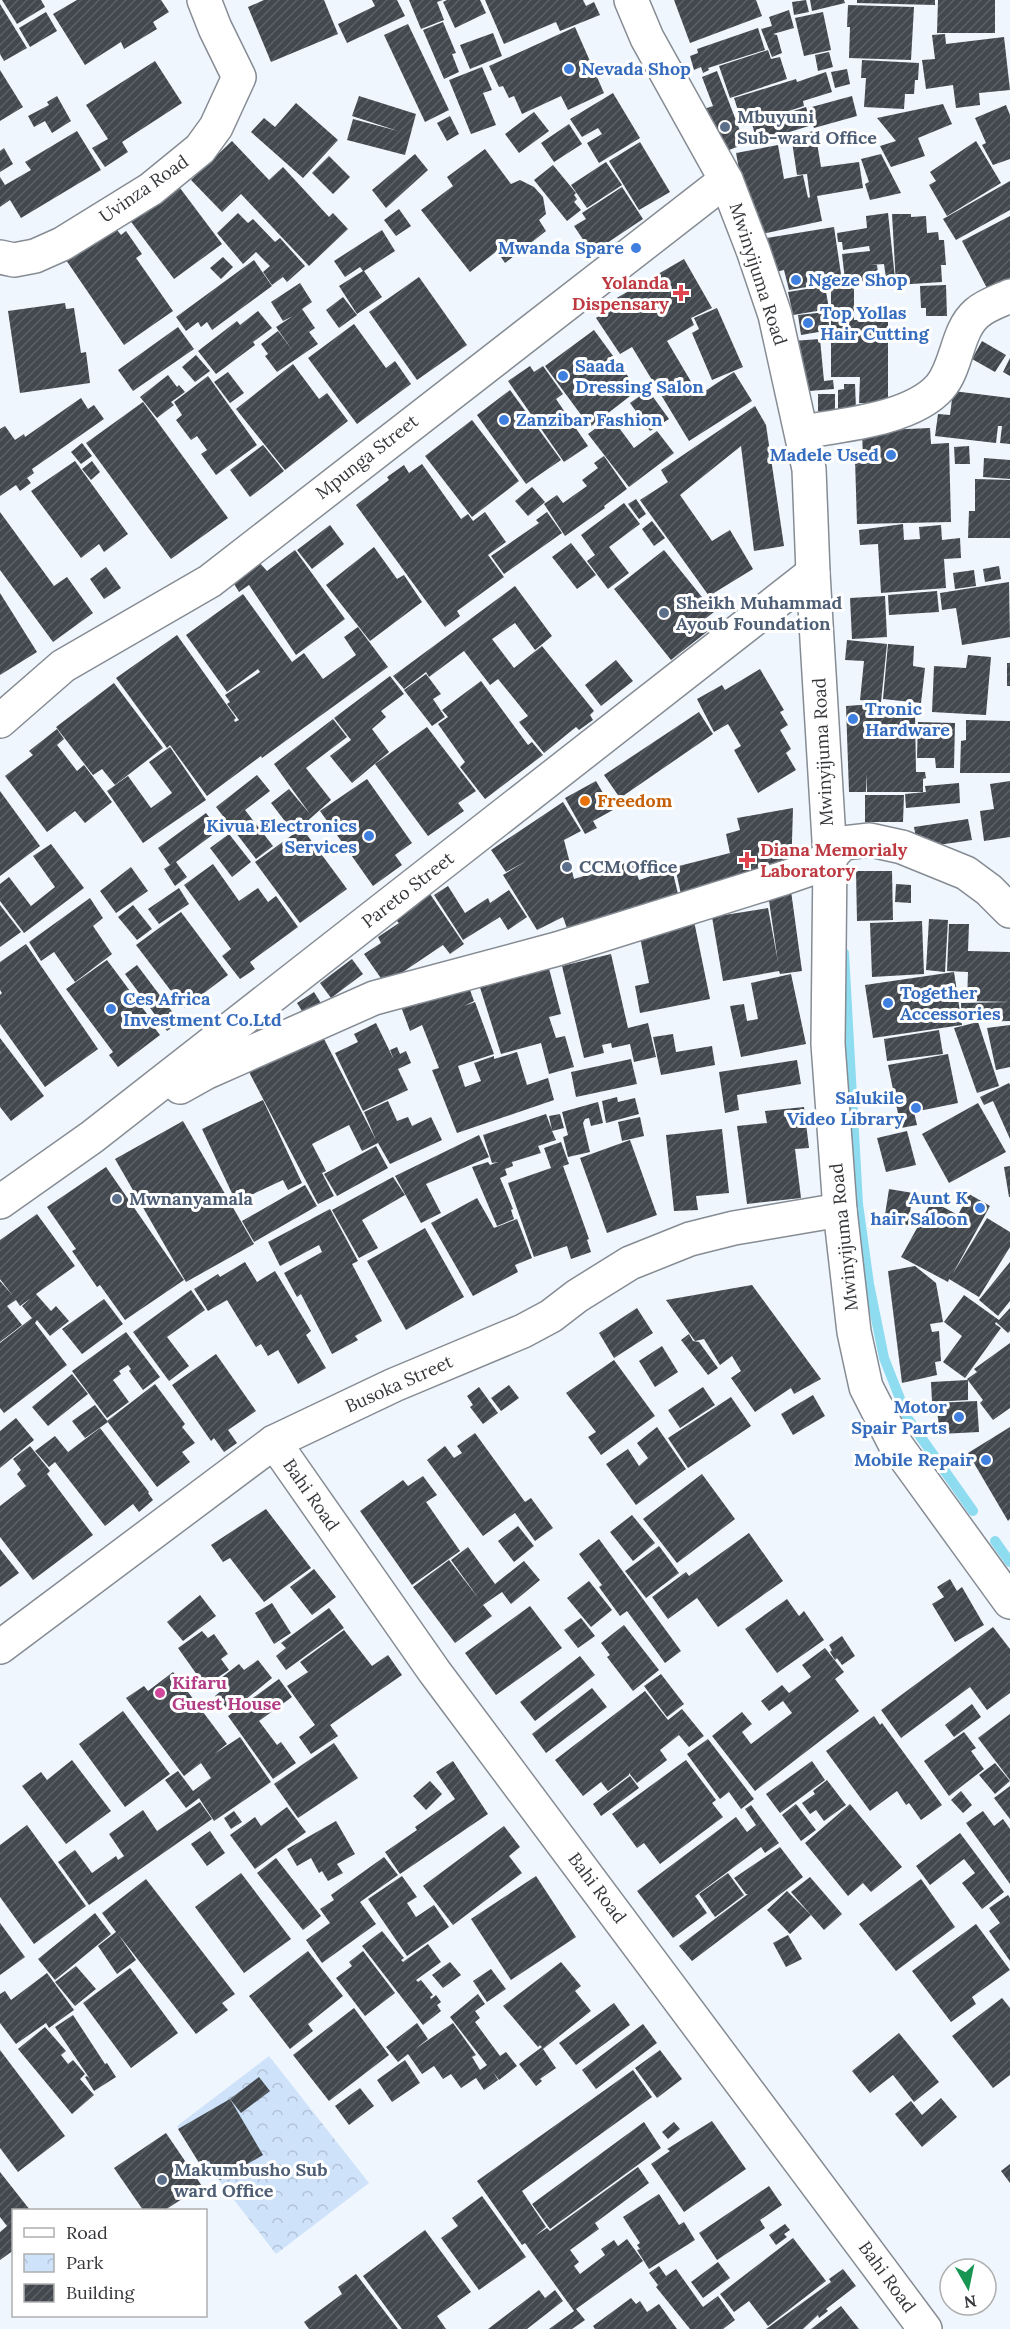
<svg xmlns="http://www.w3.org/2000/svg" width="1010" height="2329" viewBox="0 0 1010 2329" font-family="Lora,serif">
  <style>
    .park { fill: url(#park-crowns) }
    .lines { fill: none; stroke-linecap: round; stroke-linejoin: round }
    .stream { stroke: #8edcf0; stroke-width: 10 }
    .building { fill: url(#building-hatch) }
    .minor-casing { stroke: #868c93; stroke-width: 36 }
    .minor { stroke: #fff; stroke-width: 33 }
    .shop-dot { fill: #3f7fe0; stroke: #fff; stroke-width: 2 }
    .service-dot { fill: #5c6f8a; stroke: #fff; stroke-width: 2 }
    .health-dot { fill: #e0444e; stroke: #fff; stroke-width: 2 }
    .food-dot { fill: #e8710a; stroke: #fff; stroke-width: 2 }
    .hotel-dot { fill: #d1479c; stroke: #fff; stroke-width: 2 }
    .labels { text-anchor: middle; stroke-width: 6; stroke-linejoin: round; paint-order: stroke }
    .shop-label { font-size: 18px; font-weight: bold; fill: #366cbe; stroke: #fff; text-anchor: start }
    .service-label { font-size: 18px; font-weight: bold; fill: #4e5e75; stroke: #fff; text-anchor: start }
    .street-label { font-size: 18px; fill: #35373a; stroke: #fff }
    .health-label { font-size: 18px; font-weight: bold; fill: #be3a42; stroke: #fff; text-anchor: end }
    .food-label { font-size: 18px; font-weight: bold; fill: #c56008; stroke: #fff; text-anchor: start }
    .hotel-label { font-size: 18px; font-weight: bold; fill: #b23c85; stroke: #fff; text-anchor: start }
  </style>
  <defs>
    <pattern id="park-crowns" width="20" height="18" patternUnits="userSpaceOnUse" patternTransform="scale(1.5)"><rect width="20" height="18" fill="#cee2fa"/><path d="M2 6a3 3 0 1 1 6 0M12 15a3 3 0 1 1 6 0" fill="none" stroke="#b2c2d7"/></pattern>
    <pattern id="building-hatch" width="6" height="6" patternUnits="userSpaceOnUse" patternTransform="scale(1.5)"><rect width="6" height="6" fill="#43484e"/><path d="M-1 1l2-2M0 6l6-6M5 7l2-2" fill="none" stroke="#5c6166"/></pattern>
  </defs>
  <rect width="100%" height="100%" fill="#f0f6fe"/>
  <polygon class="park" points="269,2056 369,2183 276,2254 177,2126"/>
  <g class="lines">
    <g class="stream">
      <polyline points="844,953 858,1204 869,1284 884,1358 908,1419 973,1511"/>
      <polyline points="995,1541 1010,1562"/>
    </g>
  </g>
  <g class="building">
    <polygon points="2,0 41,0 45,7 17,24"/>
    <polygon points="77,0 161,0 169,12 153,22 157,29 124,49 121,42 85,65 53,14"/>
    <polygon points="264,0 324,0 338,34 271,62 248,7"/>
    <polygon points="372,0 397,0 405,16 347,43 338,24 375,6"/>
    <polygon points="409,0 443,0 437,2 444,20 421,29"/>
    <polygon points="447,0 480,0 486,13 455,28 443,2"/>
    <polygon points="485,0 583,0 586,6 594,2 600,15 560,31 556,22 504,44"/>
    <polygon points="674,0 756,0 762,16 690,43"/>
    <polygon points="806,0 809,12 794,15 792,2"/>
    <polygon points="810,0 844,0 845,3 812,11"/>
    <polygon points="857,0 935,0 935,5 857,3"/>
    <polygon points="938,0 995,0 995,33 937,33"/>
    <polygon points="0,4 27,48 4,61 0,54"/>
    <polygon points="848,5 914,7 911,60 849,58 850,27 847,27"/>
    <polygon points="789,10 794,28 773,34 777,35 782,53 772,57 761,29 772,26 769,17"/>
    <polygon points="46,12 57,31 30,47 19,28"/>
    <polygon points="823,12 831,50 804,56 795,18"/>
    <polygon points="443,22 456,53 452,54 459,72 444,79 423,30"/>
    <polygon points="408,24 449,110 425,122 384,35"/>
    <polygon points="575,27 604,93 568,110 561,96 522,114 514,96 509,98 503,86 499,87 489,66"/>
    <polygon points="758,28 765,50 708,68 709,70 703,73 701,67 694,70 690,56 698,53 697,49"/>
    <polygon points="493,33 502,56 470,69 460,45"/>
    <polygon points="945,34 946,44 1004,37 1010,90 979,93 980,105 956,108 953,85 926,89 922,60 935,59 932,35"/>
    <polygon points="768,50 771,59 780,57 787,79 730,98 719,66"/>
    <polygon points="829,52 833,67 818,71 815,55"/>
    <polygon points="862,60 919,63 918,80 915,80 914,94 905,94 904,109 864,107 866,78 861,78"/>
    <polygon points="155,61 182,103 122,142 128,152 105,167 92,148 108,139 86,105"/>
    <polygon points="482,67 492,90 483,93 496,125 471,134 449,80"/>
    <polygon points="847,69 850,84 835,88 831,72"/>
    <polygon points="0,70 23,107 0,121"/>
    <polygon points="717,71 745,144 721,153 704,109 713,106 702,77"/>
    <polygon points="826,72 832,92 803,101 804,106 743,126 734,98 796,79 797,82"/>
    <polygon points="613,93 640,138 599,163 587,143 602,134 598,128 582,137 570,119"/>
    <polygon points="57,96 71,121 52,133 45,121 34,127 28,116 49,105 47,102"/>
    <polygon points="359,96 416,114 405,155 347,140 353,119 398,131 352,116"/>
    <polygon points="852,96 857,116 814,128 808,108"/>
    <polygon points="296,103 338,140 303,178 251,132 264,118 275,127"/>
    <polygon points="943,104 952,124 918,138 925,156 891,167 880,146 896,141 877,118"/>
    <polygon points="1006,105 1010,115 1010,159 993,165 982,145 986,143 975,118"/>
    <polygon points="806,107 812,125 757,142 752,124"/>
    <polygon points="534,112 549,131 519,153 505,134"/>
    <polygon points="450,116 459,134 447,141 437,123"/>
    <polygon points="569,124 582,144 554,162 541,143"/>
    <polygon points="77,131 101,170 21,218 10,200 0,207 0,177 5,185 31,170 25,162"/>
    <polygon points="815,131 821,167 859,162 863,188 817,196 822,221 757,235 745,201 736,153 778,145 784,179 803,175 808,198 810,197 807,174 797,175 791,135"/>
    <polygon points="232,141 269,180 283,167 329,217 333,213 348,229 309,266 241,194 222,212 191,180"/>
    <polygon points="976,141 1001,183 947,216 929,185 936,181 930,172"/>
    <polygon points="640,142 670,192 639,210 609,161"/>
    <polygon points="4,148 13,164 0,172 0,151"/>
    <polygon points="485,149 511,184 520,180 534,187 543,197 546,214 539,220 546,231 505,263 497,251 470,272 421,210 453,186 447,177"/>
    <polygon points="415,154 428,170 386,208 372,190"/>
    <polygon points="881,154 901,193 870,200 865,184 869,182 861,159"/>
    <polygon points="329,156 350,177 333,194 312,173"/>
    <polygon points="606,162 622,185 587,208 571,185"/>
    <polygon points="553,165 576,193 574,195 577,199 574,202 581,210 567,221 534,180"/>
    <polygon points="1010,181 1010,210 956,240 943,219"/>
    <polygon points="177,184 222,244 174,279 129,219"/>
    <polygon points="622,187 643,219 592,253 574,226 586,219 582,213"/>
    <polygon points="399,209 411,226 396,236 384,220"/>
    <polygon points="238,213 248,223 253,219 275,242 280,238 305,266 287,282 283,277 272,285 263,272 270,266 256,252 243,264 217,233"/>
    <polygon points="888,213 895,278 886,278 884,264 870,265 877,265 879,280 853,282 852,279 845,280 842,254 870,251 869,246 843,250 842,242 838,242 837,233 867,228 866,216"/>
    <polygon points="892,214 911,214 911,217 926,216 927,233 938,232 939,240 944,240 946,265 941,265 942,282 896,285"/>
    <polygon points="1010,216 1010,279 988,290 962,241"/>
    <polygon points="114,226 121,235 126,231 142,254 136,258 173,311 124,345 66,260"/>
    <polygon points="834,227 842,281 789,290 784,270 767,274 761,239"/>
    <polygon points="382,230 395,251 364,271 382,297 357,314 339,286 363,271 360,267 345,277 334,261"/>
    <polygon points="223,257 233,267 221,279 210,268"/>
    <polygon points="684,259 712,308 691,318 694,325 667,341 699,395 734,372 752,401 689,441 632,347 620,354 596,318 612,308 608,303"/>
    <polygon points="254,260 272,286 212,330 207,322 201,327 198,322 186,331 176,317"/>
    <polygon points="419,277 467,345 417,380 369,312"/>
    <polygon points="300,283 312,302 302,309 315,328 309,332 318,344 277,372 265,356 268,354 261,344 278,331 293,351 276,327 293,316 283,321 271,302"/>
    <polygon points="854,283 854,320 888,320 888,403 859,403 860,377 831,377 831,285"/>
    <polygon points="946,285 947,316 926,316 926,308 921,308 920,286"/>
    <polygon points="825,286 829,309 793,315 788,292"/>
    <polygon points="343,297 357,315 339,328 326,310"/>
    <polygon points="65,303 66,309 74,308 81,353 86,352 90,383 20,393 8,311"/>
    <polygon points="717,308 743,367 712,380 692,333 699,329 694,318"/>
    <polygon points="258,311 272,328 253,342 255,345 216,374 198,351 237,321 240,325"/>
    <polygon points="827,312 830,330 801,335 798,315"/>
    <polygon points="354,324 386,368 395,361 411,384 357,424 308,358"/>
    <polygon points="178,327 194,349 133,391 118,370"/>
    <polygon points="594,330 638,390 590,427 545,366"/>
    <polygon points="820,339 824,381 833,380 834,389 797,392 792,341"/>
    <polygon points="982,341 1006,355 995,372 972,359"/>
    <polygon points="196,355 210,371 195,382 182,367"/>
    <polygon points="1010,358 1010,376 1003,372"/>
    <polygon points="293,364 319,399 327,393 348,421 285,470 236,409"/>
    <polygon points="530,366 534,372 543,366 563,394 556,399 588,446 564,462 508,381"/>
    <polygon points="228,372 244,393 230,403 214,382"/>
    <polygon points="168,375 177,387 179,385 185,392 171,402 174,405 157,418 140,397"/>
    <polygon points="208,376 257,445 216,475 201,454 207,450 197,436 191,440 176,420 182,415 174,402"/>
    <polygon points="844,384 855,384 856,409 838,410 838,390 844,389"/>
    <polygon points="510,390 561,460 526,484 477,415"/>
    <polygon points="648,390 669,419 650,431 630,403"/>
    <polygon points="953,391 1010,398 1010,444 1000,443 1002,426 998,426 996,443 935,436 938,414 950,415"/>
    <rect x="818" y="394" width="17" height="17"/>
    <polygon points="81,398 88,409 94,405 104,419 32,469 34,473 27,478 31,483 20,491 16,485 0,496 0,429 5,426 15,440 24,434 25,437"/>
    <polygon points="143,402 228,518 171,559 86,443"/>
    <polygon points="755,406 766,425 784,546 754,551 741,446 680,495 712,541 730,530 753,569 709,596 640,500 668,482 661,470"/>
    <polygon points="611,417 634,448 657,431 674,453 629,487 588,434"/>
    <polygon points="472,420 519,481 472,517 425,456"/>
    <polygon points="930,428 931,444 949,443 951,522 857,524 855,459 863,459 862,431"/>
    <polygon points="82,443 92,456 81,464 71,452"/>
    <polygon points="263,445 284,471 250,497 230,470"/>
    <polygon points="969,446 970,464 955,464 954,447"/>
    <polygon points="604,456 627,489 604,506 605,508 565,536 544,504 557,495 563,503 587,486 582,480 598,468 594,463"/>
    <polygon points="984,458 1010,460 1010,479 983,477"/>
    <polygon points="75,461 128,534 104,552 99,544 81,558 31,491"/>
    <polygon points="92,461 100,472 91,480 82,469"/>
    <polygon points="422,464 461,519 468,514 473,521 485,512 506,542 488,555 504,577 457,611 460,616 445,627 356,505 389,480 387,477 404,465 409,473"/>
    <polygon points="975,479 1010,480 1010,538 968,538 969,511 975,511"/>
    <polygon points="532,487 545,502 528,516 515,501"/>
    <polygon points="636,499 646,514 639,519 628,504"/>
    <polygon points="624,503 640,524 609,547 629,573 608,589 587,561 595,555 581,535"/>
    <polygon points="0,512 54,586 67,577 93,613 53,642 0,570"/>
    <polygon points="547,512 562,533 504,574 491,556 539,523 536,520"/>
    <polygon points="652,521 665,538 654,546 642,529"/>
    <polygon points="903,524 904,540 920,539 919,527 941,525 942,540 960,538 961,558 944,559 946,588 881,593 878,544 860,545 859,530"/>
    <polygon points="330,525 344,544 312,569 297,550"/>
    <polygon points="571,543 596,575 577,589 552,557"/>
    <polygon points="374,547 397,579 404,575 422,602 370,641 326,585"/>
    <polygon points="295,550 345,619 296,655 249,585 239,592 231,579 257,560 267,571"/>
    <polygon points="664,550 714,612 701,622 708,631 671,660 614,589"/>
    <polygon points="999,566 1001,579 985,582 983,569"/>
    <polygon points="106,567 121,588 104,599 90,579"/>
    <polygon points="974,570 976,586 955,589 953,573"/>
    <polygon points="1009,582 1010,637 962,645 956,608 942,610 940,593"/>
    <polygon points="515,586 552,636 535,650 515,623 492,639 514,668 542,646 594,711 590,715 593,720 579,730 576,727 544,753 519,722 528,716 498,679 490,685 464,651 429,677 426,672 404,689 393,676"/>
    <polygon points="937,591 939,612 889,615 888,595"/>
    <polygon points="0,593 37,652 0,675"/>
    <polygon points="243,594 292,662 304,653 323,679 356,655 344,637 358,627 388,667 262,758 261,756 207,796 170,745 167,748 116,678 177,635 236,718 234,720 235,722 239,720 227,704 230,702 225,695 260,672 258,669 227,692 186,635"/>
    <polygon points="885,596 887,637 852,639 850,598"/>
    <polygon points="847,640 887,644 881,702 860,700 864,661 845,660"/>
    <polygon points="888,644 914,646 913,666 925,668 921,703 883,699"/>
    <polygon points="968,655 991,657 986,715 932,712 934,666 966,668"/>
    <polygon points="616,660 633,681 601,706 585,685"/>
    <rect x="1007" y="663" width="3" height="23"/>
    <polygon points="760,669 784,710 780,712 788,725 780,730 791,749 786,753 796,770 758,793 734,750 741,746 728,724 714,732 697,699 722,685 725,690"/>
    <polygon points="426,674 441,694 433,699 445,717 432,726 404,690"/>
    <polygon points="390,676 404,694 381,711 386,717 372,729 389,752 352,783 330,756 351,740 334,718"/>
    <polygon points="481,681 528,745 532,742 543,755 485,799 460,767 465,762 438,724 448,717 442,710"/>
    <polygon points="114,683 163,748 115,785 102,769 93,775 56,727"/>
    <polygon points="874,704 875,706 894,706 894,712 915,712 916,772 925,772 926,778 923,779 923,792 867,792 867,773 866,792 849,792 846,706"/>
    <polygon points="699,712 713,734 620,798 604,775"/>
    <polygon points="333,719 347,737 306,768 331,800 294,833 271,803 289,789 310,814 274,764"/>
    <polygon points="966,720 1010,721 1010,773 960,773 961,741 966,740"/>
    <polygon points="918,722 955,723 954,768 936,768 935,758 917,758"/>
    <polygon points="427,727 476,791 458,803 464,811 428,836 375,764"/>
    <polygon points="57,729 64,739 57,745 77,771 84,765 112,802 85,823 75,811 47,832 5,776 33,755 29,751"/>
    <polygon points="170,747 206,800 143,843 107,791 128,776 151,808 172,793 149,762"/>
    <polygon points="257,775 270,791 245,810 273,846 256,859 216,807"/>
    <polygon points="367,779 412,843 395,855 402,865 373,886 320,811"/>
    <polygon points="596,781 613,810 593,821 597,828 585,834 565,798"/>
    <polygon points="1010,781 1010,837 984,841 980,811 994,809 990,784"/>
    <polygon points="959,783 960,803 906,808 905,794 926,792 925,786"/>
    <polygon points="0,791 40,846 0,876"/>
    <polygon points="865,795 904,795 903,822 865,822"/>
    <polygon points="563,802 581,831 564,840 574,879 632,861 639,880 672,869 679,898 569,934 563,917 537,930 503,875 526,861 506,872 491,850"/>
    <polygon points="793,808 791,874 682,899 675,867 730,853 726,834 740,830 737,818"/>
    <polygon points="206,813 219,830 176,862 187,877 175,886 164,869 170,865 158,848"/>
    <polygon points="968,819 972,840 918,848 914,827"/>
    <polygon points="302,828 347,889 300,923 255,862"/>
    <polygon points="229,834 251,862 232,877 210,848"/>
    <polygon points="51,844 84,888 24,933 0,901 0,884 9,877 31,906 55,887 33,856"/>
    <polygon points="213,864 239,901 258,888 268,902 276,896 298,927 250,962 255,969 240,979 222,956 231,949 184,885"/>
    <polygon points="131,867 148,891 116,913 100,891"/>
    <polygon points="856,871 892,871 893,920 857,921"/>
    <polygon points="896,884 911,885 911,903 895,902"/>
    <polygon points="448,886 465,913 488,898 490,903 509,890 527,917 508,930 500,917 463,940 434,895"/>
    <polygon points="179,888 189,904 159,924 148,909"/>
    <polygon points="791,891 802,971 780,974 779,971 723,981 712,917 768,908 778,962 768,894"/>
    <polygon points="430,894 464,944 450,954 443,945 385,984 364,954 381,943 378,937 399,923 394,918"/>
    <polygon points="90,898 103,918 93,926 112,954 75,982 54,952 41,961 29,942"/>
    <polygon points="0,905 21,932 0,947"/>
    <polygon points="133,905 152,929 137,940 118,917"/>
    <polygon points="181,912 228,975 184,1008 136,945"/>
    <polygon points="929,919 948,920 945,972 926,970"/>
    <polygon points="694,921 710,999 640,1013 635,986 649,983 639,932"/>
    <polygon points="922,921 924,974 872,977 870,923"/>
    <polygon points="949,924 969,924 968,951 1010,952 1010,1002 967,1001 968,972 947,971"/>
    <polygon points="26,944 98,1049 45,1087 0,1024 0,995 2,993 0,990 0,962"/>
    <polygon points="611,954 628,1028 648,1023 656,1057 634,1062 630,1044 612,1048 611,1043 602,1045 604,1053 584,1058 562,966"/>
    <polygon points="546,957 561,1014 549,1017 556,1038 565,1036 574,1067 549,1074 541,1043 501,1054 477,978"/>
    <polygon points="352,959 363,974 331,998 320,983"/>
    <polygon points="107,960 150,1018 148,1019 160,1035 118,1067 109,1055 113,1052 66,989"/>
    <polygon points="137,965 180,1022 167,1031 125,974"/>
    <polygon points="954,972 962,1025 873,1038 865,985"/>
    <polygon points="791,974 806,1044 741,1057 730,1006 744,1004 747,1021 758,1019 751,983"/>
    <polygon points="466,979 474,1001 464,1006 475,1002 494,1054 458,1066 465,1087 481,1081 474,1063 494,1056 494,1059 517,1052 527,1085 548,1078 554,1100 457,1133 432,1070 439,1068 422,1025 410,1031 400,1004"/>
    <polygon points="314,992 324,1008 307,1019 297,1003"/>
    <polygon points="1010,1002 1010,1021 962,1022 961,1003"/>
    <polygon points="978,1022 999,1086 977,1093 954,1028"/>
    <polygon points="376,1023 394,1060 390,1050 397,1047 400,1054 406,1051 411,1063 398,1069 408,1090 363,1111 335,1053 358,1042 354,1034"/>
    <polygon points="1010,1025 1010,1067 996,1070 987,1028"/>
    <polygon points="939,1030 943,1054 887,1061 884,1039"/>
    <polygon points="673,1034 676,1052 712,1046 715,1065 661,1075 653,1037"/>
    <polygon points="322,1035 376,1140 364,1112 388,1101 397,1121 408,1117 412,1126 431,1117 442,1140 390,1164 378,1143 362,1151 349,1125 312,1144 326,1171 322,1173 334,1196 318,1204 249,1072"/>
    <polygon points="0,1038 44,1096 11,1121 0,1107"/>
    <polygon points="948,1054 958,1103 914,1112 917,1125 901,1128 888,1065"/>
    <polygon points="631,1059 637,1084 576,1097 571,1072"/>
    <polygon points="797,1060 801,1084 737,1095 739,1110 725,1113 719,1072"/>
    <polygon points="1009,1083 1010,1085 1010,1139 993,1101 984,1105 980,1097"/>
    <polygon points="617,1097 618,1102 635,1098 639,1114 606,1123 602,1101"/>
    <polygon points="263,1100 302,1183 288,1190 283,1180 236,1202 202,1129"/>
    <polygon points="598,1102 603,1123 591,1126 589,1118 585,1119 583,1123 590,1152 568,1157 563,1137 568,1135 562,1112"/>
    <polygon points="978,1103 1006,1152 949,1183 922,1134"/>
    <polygon points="804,1107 809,1148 795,1149 801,1198 747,1204 737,1126 767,1123 765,1111"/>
    <polygon points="546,1114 552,1130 549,1116 560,1114 564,1128 552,1131 556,1140 538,1146 541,1153 512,1162 513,1166 505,1169 507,1175 500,1178 513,1209 511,1210 514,1219 497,1226 472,1167 488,1162 490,1165 498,1162 492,1163 483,1135"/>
    <polygon points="640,1117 644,1136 622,1141 618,1122"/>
    <polygon points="183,1121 254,1244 186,1282 115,1159"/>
    <polygon points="722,1129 729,1193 696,1196 698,1210 674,1211 666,1135"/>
    <polygon points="907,1131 916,1165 886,1172 877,1138"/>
    <polygon points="479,1135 489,1157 426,1184 441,1213 421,1223 395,1176"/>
    <polygon points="630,1140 657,1215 607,1233 580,1158"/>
    <polygon points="561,1142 569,1164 563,1166 589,1239 587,1240 591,1252 571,1259 567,1246 534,1257 508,1183 551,1168 544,1148"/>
    <polygon points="376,1146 388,1168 337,1196 324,1174"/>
    <polygon points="1010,1166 1010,1197 1009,1197 1004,1167"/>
    <polygon points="106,1167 184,1280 125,1320 100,1285 97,1287 72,1251 76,1249 47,1207"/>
    <polygon points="393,1177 405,1195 362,1220 378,1248 359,1258 332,1210"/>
    <polygon points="305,1185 317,1206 254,1242 242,1221"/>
    <polygon points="889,1189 913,1193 908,1225 884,1221"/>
    <polygon points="969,1194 990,1206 952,1275 987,1218 1010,1232 1010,1247 979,1297 949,1279 948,1282 901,1257 932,1201 958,1215"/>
    <polygon points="477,1198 494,1228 517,1219 532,1258 515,1265 518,1272 473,1296 431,1223"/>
    <polygon points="330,1209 358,1261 352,1264 382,1321 355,1336 358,1340 332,1354 301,1294 297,1297 284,1273 322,1252 319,1245 280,1266 268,1242"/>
    <polygon points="37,1214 75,1266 36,1294 51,1311 56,1306 69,1321 50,1336 37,1320 35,1323 67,1365 4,1413 0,1408 0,1343 32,1318 22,1306 31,1298 20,1306 16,1300 7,1306 22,1325 0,1342 0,1281 13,1296 0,1279 0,1240"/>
    <polygon points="425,1228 464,1297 406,1330 367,1261"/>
    <polygon points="245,1262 257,1282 275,1271 311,1331 306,1335 326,1368 298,1384 278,1350 268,1356 261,1344 256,1347 227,1300 208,1311 194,1289 218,1274 220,1277"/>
    <polygon points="1010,1262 1010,1301 998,1316 979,1300"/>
    <polygon points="915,1266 936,1283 943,1322 930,1324 932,1332 939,1331 941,1361 935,1362 937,1375 902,1383 888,1271"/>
    <polygon points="752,1285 821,1379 794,1394 791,1388 755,1412 731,1378 741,1371 732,1356 720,1365 704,1339 695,1341 666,1300"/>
    <polygon points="191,1290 205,1310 167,1337 189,1366 169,1381 133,1332"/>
    <polygon points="964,1295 999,1320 1010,1308 1010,1331 1008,1333 996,1322 995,1324 1001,1328 965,1378 943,1362 962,1336 944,1322"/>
    <polygon points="104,1299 123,1324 82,1354 62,1329"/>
    <polygon points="637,1308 653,1333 614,1358 599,1333"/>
    <polygon points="126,1332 160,1377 143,1390 129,1371 131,1369 128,1365 119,1371 121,1374 113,1380 129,1402 107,1418 72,1371"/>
    <polygon points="689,1334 693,1341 699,1342 718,1368 708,1375 681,1340"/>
    <polygon points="1010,1343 1010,1408 993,1420 980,1403 983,1400 967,1379 977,1372 974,1369"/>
    <polygon points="662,1346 678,1372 655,1387 639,1361"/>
    <polygon points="216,1354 256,1411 228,1430 237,1443 224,1452 214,1438 211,1441 172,1385"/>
    <polygon points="614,1360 655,1416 601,1455 588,1437 596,1432 566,1393"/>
    <polygon points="72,1374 88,1394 48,1426 32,1407"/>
    <polygon points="968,1380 968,1400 932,1402 931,1382"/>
    <polygon points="155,1384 185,1424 182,1427 195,1443 182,1452 190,1462 157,1487 107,1421"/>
    <polygon points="509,1385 519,1398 501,1411 491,1398"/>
    <polygon points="479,1387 498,1413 483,1424 470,1407 473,1405 467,1396"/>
    <polygon points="703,1387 715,1405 680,1428 668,1410"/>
    <polygon points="813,1395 825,1416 793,1435 781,1414"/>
    <polygon points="731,1397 751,1426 688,1468 668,1438"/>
    <polygon points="977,1401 979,1432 940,1434 936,1403"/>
    <polygon points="95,1405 108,1422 85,1438 72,1421"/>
    <polygon points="16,1418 34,1440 0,1468 0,1431"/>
    <polygon points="657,1427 686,1469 636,1505 606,1464 628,1449 639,1466 648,1458 637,1443"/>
    <polygon points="1010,1427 1010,1519 1008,1521 968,1453"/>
    <polygon points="100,1428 149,1492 148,1493 153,1500 139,1512 133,1504 105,1526 55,1462 49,1467 35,1451 55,1436 68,1452"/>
    <polygon points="475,1433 525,1502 531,1498 553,1528 535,1541 515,1513 483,1536 427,1460 445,1446 454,1458 462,1453 457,1446"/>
    <polygon points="30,1446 50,1471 47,1474 93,1535 33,1580 0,1537 0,1506 26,1486 17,1474 21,1470 13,1459"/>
    <polygon points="702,1474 735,1519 677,1563 643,1519"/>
    <polygon points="423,1476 437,1495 426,1502 460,1551 412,1585 360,1511 403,1480 408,1486"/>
    <polygon points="266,1509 311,1568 264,1602 230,1558 223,1562 211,1545"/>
    <polygon points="632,1515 655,1543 633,1561 610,1532"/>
    <polygon points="518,1526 534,1546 514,1562 498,1541"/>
    <polygon points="749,1533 783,1581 718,1627 697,1598 668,1619 652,1597 686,1572 689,1576"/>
    <polygon points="599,1539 681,1651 665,1663 627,1611 620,1616 599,1587 602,1585 579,1554"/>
    <polygon points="659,1546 679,1573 646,1598 625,1571"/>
    <polygon points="468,1547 495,1584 524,1561 540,1580 511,1604 502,1592 483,1605 492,1616 455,1643 413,1587 449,1560 479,1599 451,1560"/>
    <polygon points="0,1549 19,1573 0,1587"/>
    <polygon points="314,1569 336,1597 312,1615 290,1587"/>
    <polygon points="950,1579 957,1591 962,1587 984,1625 955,1642 932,1604 944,1597 937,1587"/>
    <polygon points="589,1581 612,1610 591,1627 567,1598"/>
    <polygon points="200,1595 216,1616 183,1641 167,1622"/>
    <polygon points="787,1599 799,1616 804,1611 824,1640 777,1673 745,1629"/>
    <polygon points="272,1603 291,1633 274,1644 255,1613"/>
    <polygon points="530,1606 562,1648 496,1695 465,1653"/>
    <polygon points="329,1608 344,1628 286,1670 276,1656 286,1648 281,1643"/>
    <polygon points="581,1618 595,1636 578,1648 564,1630"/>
    <polygon points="624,1625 659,1670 633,1691 607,1657 610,1655 601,1643"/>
    <polygon points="993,1627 1010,1649 1010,1693 987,1710 970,1687 901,1738 881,1710"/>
    <polygon points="344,1630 372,1666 388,1655 402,1675 330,1725 338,1736 311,1754 299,1737 315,1725 287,1686 308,1672 300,1662"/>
    <polygon points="202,1631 208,1638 214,1634 228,1654 221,1659 229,1670 205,1686 178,1648"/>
    <polygon points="842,1636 855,1656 842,1665 837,1658 835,1660 830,1652 832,1650 829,1645"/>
    <polygon points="825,1648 844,1672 835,1679 859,1711 755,1791 712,1736 742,1712 752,1724 742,1732 751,1744 792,1713 783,1701 769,1711 761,1701 782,1685 789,1693 811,1677 802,1665"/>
    <polygon points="580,1656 595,1675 535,1721 520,1702"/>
    <polygon points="258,1660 272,1678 229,1713 215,1696 227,1686 221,1678 239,1664 244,1670"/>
    <polygon points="173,1672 227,1744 214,1754 240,1737 271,1782 214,1821 199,1798 186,1808 165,1780 178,1771 193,1791 211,1778 201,1763 184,1776 126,1698 144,1686 148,1691"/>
    <polygon points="661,1674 684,1704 667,1717 644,1686"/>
    <polygon points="279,1679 292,1697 259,1721 277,1745 281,1742 296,1763 273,1779 228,1716"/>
    <polygon points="592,1688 607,1707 546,1753 532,1734"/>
    <polygon points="645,1691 668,1720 682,1709 704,1736 689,1747 679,1735 660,1750 667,1760 637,1783 629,1773 629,1775 608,1791 601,1782 583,1796 555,1760"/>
    <polygon points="972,1704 981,1717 954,1737 945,1725"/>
    <polygon points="123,1711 170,1774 125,1807 79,1744"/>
    <polygon points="1010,1714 1010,1780 978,1738"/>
    <polygon points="874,1716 880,1725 882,1723 942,1805 921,1820 909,1803 906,1805 897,1791 870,1811 826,1751"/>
    <polygon points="964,1732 976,1748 971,1751 984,1769 949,1796 924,1761"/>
    <polygon points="708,1739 754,1799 741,1809 729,1792 720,1799 687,1754"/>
    <polygon points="334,1743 358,1778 298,1818 274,1784"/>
    <polygon points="72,1760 111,1811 66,1844 22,1786 41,1772 47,1780"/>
    <polygon points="686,1760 716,1800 712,1803 723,1817 660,1864 644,1843 637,1848 612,1814"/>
    <polygon points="453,1761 488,1814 400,1874 385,1852 417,1830 415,1827 455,1799 436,1772"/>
    <polygon points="812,1761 825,1780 780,1813 766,1794"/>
    <polygon points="995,1763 1010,1781 995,1794 979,1775"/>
    <polygon points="630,1776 639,1788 601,1816 593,1804"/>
    <polygon points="827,1780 846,1805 824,1821 816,1810 810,1814 802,1803 815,1794 813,1791"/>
    <polygon points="430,1781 442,1794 426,1810 413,1796"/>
    <polygon points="1010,1786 1010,1819 994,1798"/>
    <polygon points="961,1791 972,1805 963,1813 951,1800"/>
    <polygon points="200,1802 212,1819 89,1905 58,1862 75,1850 92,1873 116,1856 118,1860 124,1856 109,1834 143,1810 157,1831"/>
    <polygon points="796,1804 816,1830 801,1841 782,1815"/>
    <polygon points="850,1804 902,1867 871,1892 863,1883 848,1896 805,1843"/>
    <polygon points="751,1805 779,1843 765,1853 761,1847 695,1896 707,1913 673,1938 637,1891 736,1817 747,1832 756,1825 745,1809"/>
    <polygon points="287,1807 306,1832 255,1869 230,1835 255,1817 261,1826"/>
    <polygon points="234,1811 242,1822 231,1829 224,1818"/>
    <polygon points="983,1811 994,1826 1003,1819 1010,1829 1010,1884 966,1823"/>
    <polygon points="336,1821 355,1854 337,1864 343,1873 328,1881 322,1871 319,1873 311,1858 297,1866 287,1849"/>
    <polygon points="27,1825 86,1906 34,1944 0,1897 0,1845"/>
    <polygon points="504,1826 520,1847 509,1856 522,1873 453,1925 423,1886"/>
    <polygon points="210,1831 225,1853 207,1866 191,1844"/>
    <polygon points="960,1833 1004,1892 982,1909 962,1883 975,1873 964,1859 930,1885 916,1866"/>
    <polygon points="780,1847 803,1877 692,1961 679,1946 748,1894 746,1894 734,1878"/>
    <polygon points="384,1857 398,1875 360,1902 376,1924 322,1963 306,1940 330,1923 320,1909 334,1900 331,1895"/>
    <polygon points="276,1858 321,1916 303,1930 257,1873"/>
    <polygon points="241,1873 291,1939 244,1973 195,1907"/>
    <polygon points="728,1873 744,1895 715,1917 699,1894"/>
    <polygon points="402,1876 417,1897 407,1903 416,1917 434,1905 449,1927 407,1956 368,1899"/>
    <polygon points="536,1876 576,1937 511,1980 471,1919"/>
    <polygon points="810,1877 842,1914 824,1930 791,1892"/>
    <polygon points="146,1879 235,1994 222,2003 228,2010 196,2034 118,1934 136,1960 117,1974 98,1946 116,1932 102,1913"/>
    <polygon points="921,1879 955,1927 896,1971 859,1924"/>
    <polygon points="787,1891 811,1915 790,1934 767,1910"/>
    <polygon points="1008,1895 1010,1898 1010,1961 989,1931 1000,1923 989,1908"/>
    <polygon points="95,1913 111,1934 55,1980 38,1959"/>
    <polygon points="0,1923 25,1957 0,1975"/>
    <polygon points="976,1924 1010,1970 972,1997 976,2004 951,2022 912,1971"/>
    <polygon points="382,1931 404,1958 401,1960 403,1962 428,1944 441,1962 416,1980 418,1982 421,1980 433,1995 430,1997 431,1999 436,1995 441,2002 437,2005 441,2011 423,2025 362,1946"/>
    <polygon points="788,1935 802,1959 786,1967 773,1943"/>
    <polygon points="308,1951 343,1996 308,2024 313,2031 290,2049 249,1996"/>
    <polygon points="363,1951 395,1993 365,2016 336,1978 352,1966 349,1962"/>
    <polygon points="450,1962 461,1975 443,1988 432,1975"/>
    <polygon points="561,1962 581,1986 575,1991 591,2011 543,2049 556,2068 540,2079 542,2081 536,2086 519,2064 542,2047 540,2045 538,2047 503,2006"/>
    <polygon points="76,1966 96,1989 75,2006 55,1982"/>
    <polygon points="130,1968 178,2033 131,2068 83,2003"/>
    <polygon points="491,1969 506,1989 487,2002 473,1981"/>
    <polygon points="47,1973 74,2010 49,2028 46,2023 16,2044 0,2023 0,1994 5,1991 11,2000"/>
    <polygon points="478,1994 485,2004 475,2011 480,2018 475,2022 500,2056 506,2052 517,2066 499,2080 493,2072 498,2080 484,2090 476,2078 461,2088 451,2074 443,2079 434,2066 422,2074 408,2054 398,2062 386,2047 417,2023 428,2039 415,2049 453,2023 476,2055 472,2057 480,2070 487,2065 450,2017"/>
    <polygon points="1002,1998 1010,2008 1010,2075 993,2088 952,2036"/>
    <polygon points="614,2003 630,2025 576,2065 559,2043"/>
    <polygon points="354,2008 389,2055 329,2101 293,2055"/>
    <polygon points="73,2015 105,2064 107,2063 116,2077 94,2091 85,2077 87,2076 90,2079 55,2027"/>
    <polygon points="643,2024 657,2043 596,2089 582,2070"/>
    <polygon points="45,2027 66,2051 61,2055 68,2064 73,2060 85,2074 80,2079 94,2095 72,2114 18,2049"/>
    <polygon points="899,2033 939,2082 914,2102 893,2075 870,2093 852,2071"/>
    <polygon points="0,2050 65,2136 18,2172 0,2148"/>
    <polygon points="660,2050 682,2079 657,2098 635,2068"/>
    <polygon points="405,2060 420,2083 392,2102 377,2080"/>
    <polygon points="633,2070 652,2097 522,2191 546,2227 535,2236 547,2228 550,2231 638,2167 649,2183 595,2223 599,2229 570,2250 579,2262 574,2266 580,2274 605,2255 601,2249 614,2240 618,2246 627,2239 643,2261 576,2309 585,2320 572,2329 549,2329 574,2311 525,2243 522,2245 477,2181"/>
    <polygon points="259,2077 270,2091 241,2113 230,2099"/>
    <polygon points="360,2088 374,2106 349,2125 335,2106"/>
    <polygon points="941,2098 957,2117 922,2147 895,2114 911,2101 922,2115"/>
    <polygon points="230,2099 263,2155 220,2180 209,2161 201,2166 178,2129"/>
    <polygon points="712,2121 746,2169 684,2212 651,2164 670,2151 667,2149"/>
    <polygon points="644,2122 661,2148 550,2229 532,2204"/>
    <polygon points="674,2122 680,2129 668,2139 662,2132"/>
    <polygon points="166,2133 202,2186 165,2210 143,2210 114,2168"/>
    <polygon points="1010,2164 1010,2183 1001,2171"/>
    <polygon points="0,2172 30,2210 14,2210 14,2250 0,2260 0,2232 7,2226 0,2217"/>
    <polygon points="769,2186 782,2205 760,2220 765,2228 717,2260 699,2233"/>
    <polygon points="659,2194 679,2225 684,2222 695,2240 649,2269 637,2250 640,2249 637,2245 640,2243 623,2217"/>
    <polygon points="482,2196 526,2257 479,2290 441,2238 458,2226 452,2218"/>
    <polygon points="785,2224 790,2230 784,2234 787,2237 776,2245 769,2235"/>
    <polygon points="425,2230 471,2292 437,2316 446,2329 402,2329 363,2276"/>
    <polygon points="793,2238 826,2281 768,2326 749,2301 734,2312 720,2294"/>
    <polygon points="718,2262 730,2278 703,2298 691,2282"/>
    <polygon points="659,2266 666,2276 676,2269 703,2307 718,2296 735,2320 723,2329 690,2329 656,2287 658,2285 649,2273"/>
    <polygon points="843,2269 856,2286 826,2309 828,2311 819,2318 818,2315 803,2329 766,2329 831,2282 829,2279"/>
    <polygon points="356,2274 398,2329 309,2329 304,2322 342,2294 338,2287"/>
    <polygon points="539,2290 545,2298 555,2290 563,2301 527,2329 488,2329"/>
    <polygon points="631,2298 636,2304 640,2301 647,2312 659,2304 677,2329 595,2329 593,2326"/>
    <polygon points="841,2306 859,2329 811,2329"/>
  </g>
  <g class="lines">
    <defs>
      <g id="minor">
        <polyline points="631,0 647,38 726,180 753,250 775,315 809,469 813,573 830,857 828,1044 840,1210 854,1332 866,1387 894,1442 1010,1602"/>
        <polyline points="0,257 14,260 35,256 62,244 151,189 200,149 216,127 239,77 215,28 204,0"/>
        <path d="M 802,432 C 843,425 912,419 940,387 C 958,366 956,331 977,313 C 986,305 999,301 1010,296"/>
        <polyline points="0,721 63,666 210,581 726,180"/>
        <polyline points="180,1087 205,1073 374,998 557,949 784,878 810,869 830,857 843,843 870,840 902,847 966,873 989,890 1010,911"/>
        <polyline points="0,1202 92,1137 813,573"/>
        <polyline points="274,1442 434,1671 925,2329"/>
        <polyline points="0,1647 274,1442 394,1385 523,1331 551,1316 577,1296 630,1263 690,1239 734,1228 840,1210"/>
      </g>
    </defs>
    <use href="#minor" class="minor-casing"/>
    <use href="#minor" class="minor"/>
  </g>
  <g class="shop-dot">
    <circle cx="569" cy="69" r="6"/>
    <circle cx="636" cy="248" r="6"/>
    <circle cx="796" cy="280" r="6"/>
    <circle cx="808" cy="323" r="6"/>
    <circle cx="563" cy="376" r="6"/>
    <circle cx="504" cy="420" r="6"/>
    <circle cx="891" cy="455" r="6"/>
    <circle cx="853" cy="719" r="6"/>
    <circle cx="369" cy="836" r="6"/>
    <circle cx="888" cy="1003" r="6"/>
    <circle cx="111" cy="1009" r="6"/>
    <circle cx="916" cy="1108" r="6"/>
    <circle cx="980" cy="1208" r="6"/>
    <circle cx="959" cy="1417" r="6"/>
    <circle cx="986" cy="1460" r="6"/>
  </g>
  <g class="service-dot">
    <circle cx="725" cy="127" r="6"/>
    <circle cx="664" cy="613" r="6"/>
    <circle cx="567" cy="867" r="6"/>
    <circle cx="117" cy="1199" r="6"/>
    <circle cx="162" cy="2180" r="6"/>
  </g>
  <g class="health-dot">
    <path d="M678 284h6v6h6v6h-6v6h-6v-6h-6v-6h6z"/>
    <path d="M744 851h6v6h6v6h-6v6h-6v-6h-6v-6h6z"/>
  </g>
  <circle class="food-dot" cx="585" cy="801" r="6"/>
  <circle class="hotel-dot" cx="160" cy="1693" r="6"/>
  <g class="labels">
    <g class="shop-label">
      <text x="581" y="75">Nevada Shop</text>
      <text x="624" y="254" text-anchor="end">Mwanda Spare</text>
      <text x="808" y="286">Ngeze Shop</text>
      <text x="820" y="319">Top Yollas<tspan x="820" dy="21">Hair Cutting</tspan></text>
      <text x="575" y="372">Saada<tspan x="575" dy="21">Dressing Salon</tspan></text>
      <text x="516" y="426">Zanzibar Fashion</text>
      <text x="879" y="461" text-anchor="end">Madele Used</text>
      <text x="865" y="715">Tronic<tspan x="865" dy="21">Hardware</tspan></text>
      <text x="357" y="832" text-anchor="end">Kivua Electronics<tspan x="357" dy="21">Services</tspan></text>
      <text x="900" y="999">Together<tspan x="900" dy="21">Accessories</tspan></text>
      <text x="123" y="1005">Ces Africa<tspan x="123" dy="21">Investment Co.Ltd</tspan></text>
      <text x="904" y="1104" text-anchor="end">Salukile<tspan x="904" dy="21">Video Library</tspan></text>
      <text x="968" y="1204" text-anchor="end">Aunt K<tspan x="968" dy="21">hair Saloon</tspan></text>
      <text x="947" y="1413" text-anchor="end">Motor<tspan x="947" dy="21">Spair Parts</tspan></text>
      <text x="974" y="1466" text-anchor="end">Mobile Repair</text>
    </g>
    <g class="service-label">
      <text x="737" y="123">Mbuyuni<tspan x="737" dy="21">Sub-ward Office</tspan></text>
      <text x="676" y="609">Sheikh Muhammad<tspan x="676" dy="21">Ayoub Foundation</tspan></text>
      <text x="579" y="873">CCM Office</text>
      <text x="129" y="1205">Mwnanyamala</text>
      <text x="174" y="2176">Makumbusho Sub<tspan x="174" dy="21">ward Office</tspan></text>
    </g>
    <g class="street-label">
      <text transform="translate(144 189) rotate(-35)" y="6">Uvinza Road</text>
      <text transform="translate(758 274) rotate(72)" y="6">Mwinyijuma Road</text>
      <text transform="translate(367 457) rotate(-38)" y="6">Mpunga Street</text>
      <text transform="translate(823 752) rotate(-93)" y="6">Mwinyijuma Road</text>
      <text transform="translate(408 890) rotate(-38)" y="6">Pareto Street</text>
      <text transform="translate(844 1237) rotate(-96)" y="6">Mwinyijuma Road</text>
      <text transform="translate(399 1384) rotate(-24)" y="6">Busoka Street</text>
      <text transform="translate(311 1495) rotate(55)" y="6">Bahi Road</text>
      <text transform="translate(597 1888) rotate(53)" y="6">Bahi Road</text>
      <text transform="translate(887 2277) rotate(54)" y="6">Bahi Road</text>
    </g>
    <g class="health-label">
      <text x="669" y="289">Yolanda<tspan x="669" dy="21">Dispensary</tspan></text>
      <text x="760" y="856" text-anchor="start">Diana Memorialy<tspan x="760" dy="21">Laboratory</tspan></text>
    </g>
    <g class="food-label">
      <text x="597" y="807">Freedom</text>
    </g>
    <g class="hotel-label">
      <text x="172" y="1689">Kifaru<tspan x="172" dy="21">Guest House</tspan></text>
    </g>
  </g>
  <rect x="12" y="2209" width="195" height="108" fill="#ffffff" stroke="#aeafb0" stroke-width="1.5"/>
  <rect x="24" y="2228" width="30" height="9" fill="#ffffff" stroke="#aeafb0" stroke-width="1.5"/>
  <text x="66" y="2239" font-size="18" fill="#35373a">Road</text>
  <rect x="24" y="2254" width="30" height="18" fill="url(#park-crowns)" stroke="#aeafb0" stroke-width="1.5"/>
  <text x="66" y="2269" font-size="18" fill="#35373a">Park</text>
  <rect x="24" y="2284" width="30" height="18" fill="url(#building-hatch)" stroke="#aeafb0" stroke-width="1.5"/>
  <text x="66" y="2299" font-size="18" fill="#35373a">Building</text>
  <g transform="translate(968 2287) rotate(171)"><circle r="28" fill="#ffffff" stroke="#aeafb0" stroke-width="1.5"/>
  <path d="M0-4.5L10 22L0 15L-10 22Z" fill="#169553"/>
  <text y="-9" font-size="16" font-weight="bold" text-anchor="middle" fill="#35373a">N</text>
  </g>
</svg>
